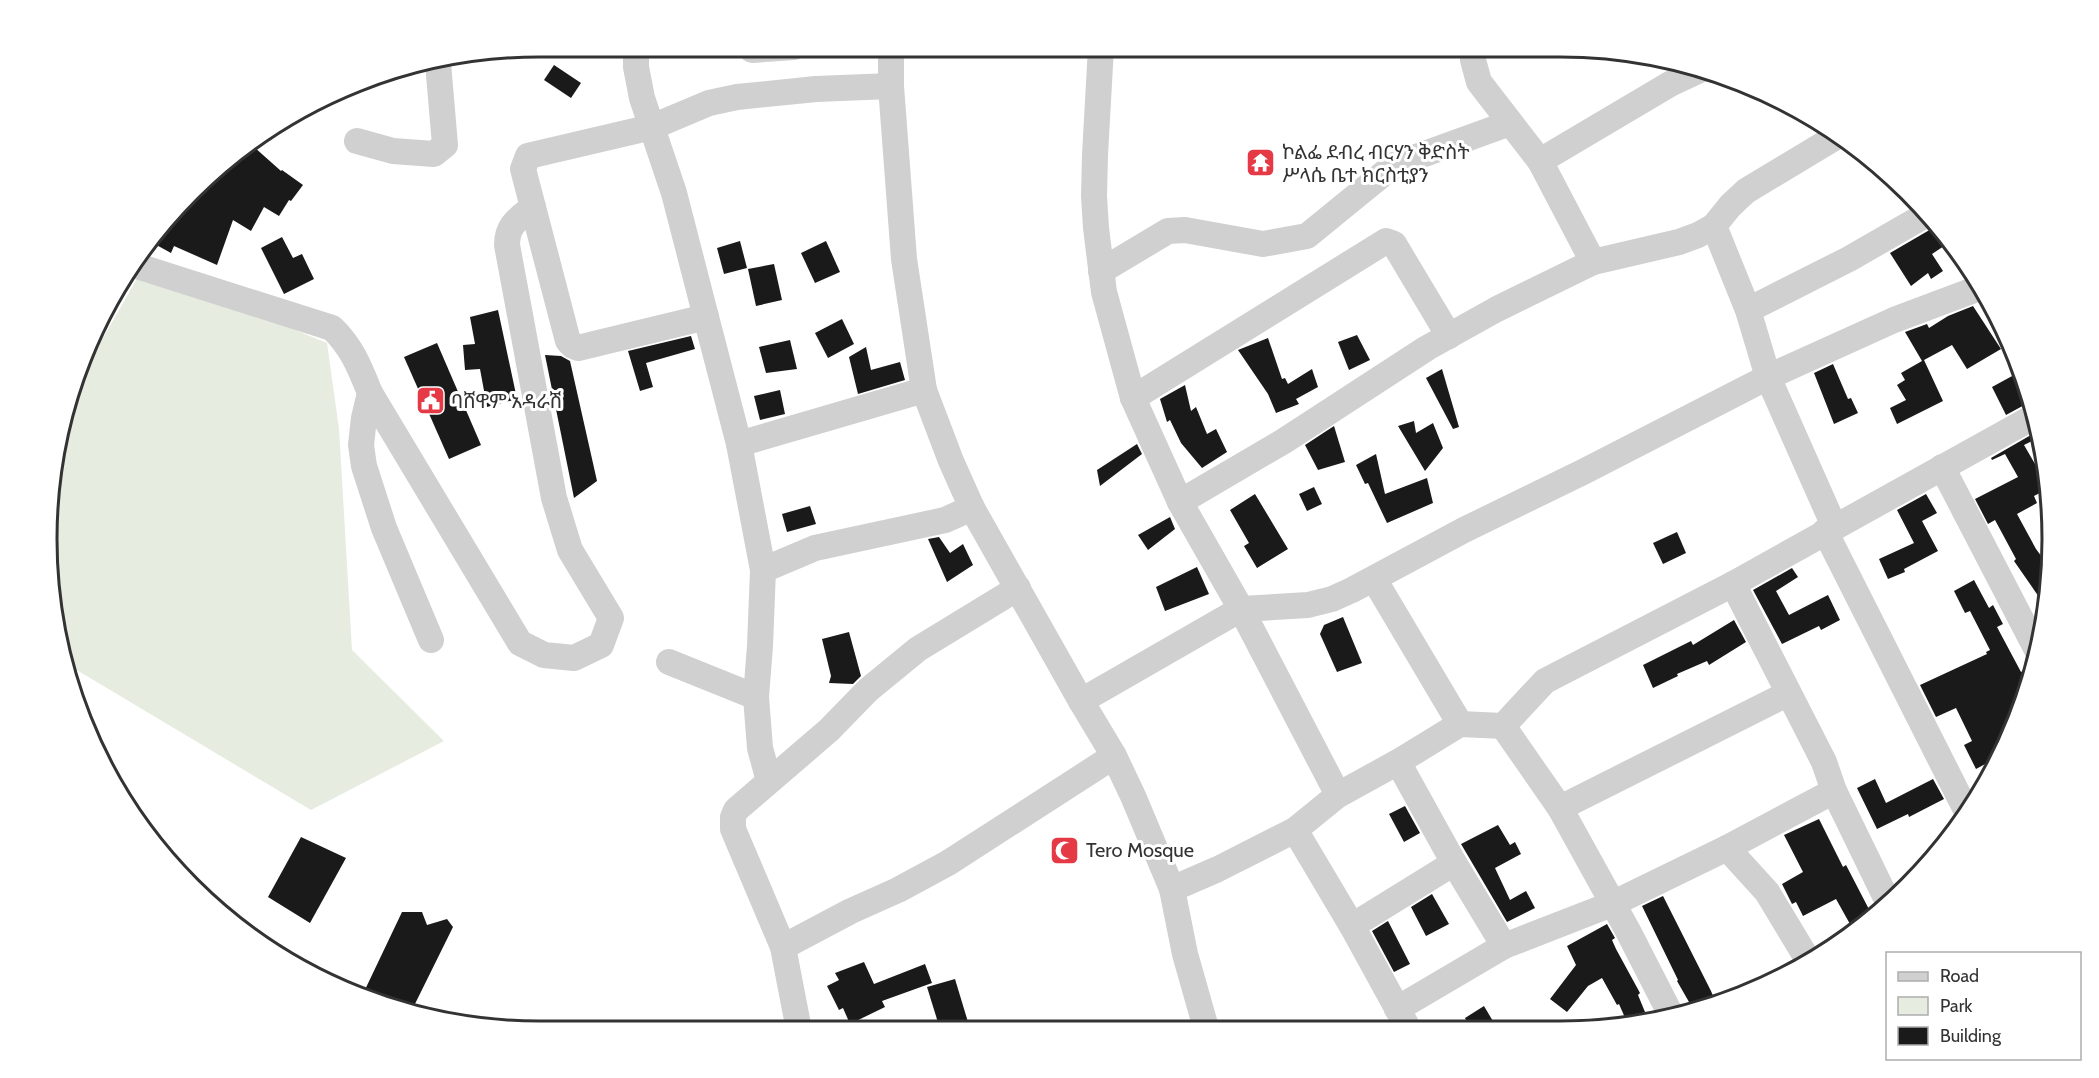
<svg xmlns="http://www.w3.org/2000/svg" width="2099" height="1078" viewBox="0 0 2099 1078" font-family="Cabin,'Noto Sans Ethiopic',sans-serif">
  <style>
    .green { fill: #e6ecdf }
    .building { fill: #1a1a1a }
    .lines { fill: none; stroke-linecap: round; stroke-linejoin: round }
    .minor { stroke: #d0d0d0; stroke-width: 26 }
    .labels { text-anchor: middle; stroke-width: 6; stroke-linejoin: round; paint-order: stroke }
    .poi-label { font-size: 20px; fill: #333; stroke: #fff; text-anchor: start }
    .rim { fill: none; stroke: #333; stroke-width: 3 }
  </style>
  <rect width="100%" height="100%" fill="#fff"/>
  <polygon class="green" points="143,268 327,343 339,429 352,650 444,741 311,810 70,666 51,603 56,443 71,394"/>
  <g class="building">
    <polygon points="554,65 581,83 571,98 544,80"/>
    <polygon points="245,145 252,148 254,147 281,171 282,170 303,185 291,201 289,200 279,216 264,207 251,231 233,220 217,265 174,246 171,253 151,242 239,148"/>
    <polygon points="1938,225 1950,242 1932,254 1943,271 1931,279 1928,273 1911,286 1890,253"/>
    <polygon points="282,237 293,258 302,254 314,279 284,294 261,248"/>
    <polygon points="740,241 747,268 724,274 717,248"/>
    <polygon points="826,241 840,272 815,283 801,253"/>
    <polygon points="774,264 782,300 756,306 748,269"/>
    <polygon points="1973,306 2001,349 1967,369 1952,345 1924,360 1943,401 1897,424 1890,408 1906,400 1897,385 1905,380 1901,373 1922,361 1905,332 1927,324 1929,328 1948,316"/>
    <polygon points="498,310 517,399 487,407 480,369 465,370 463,345 475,344 470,317"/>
    <polygon points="842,319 854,344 828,358 815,333"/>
    <polygon points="1357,335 1370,360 1349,370 1338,342"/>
    <polygon points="691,336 695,349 646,363 653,387 640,391 628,351"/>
    <polygon points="1268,338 1282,379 1285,378 1288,384 1312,369 1318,387 1296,399 1299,404 1276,413 1268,394 1238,350"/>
    <polygon points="790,340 797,369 766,373 759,347"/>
    <polygon points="437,343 481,445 449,459 404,357"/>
    <polygon points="866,347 871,370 900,362 905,380 858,394 849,357"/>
    <polygon points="545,355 561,356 570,361 597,481 574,498"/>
    <polygon points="1833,364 1848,399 1851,398 1858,413 1834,424 1814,373"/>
    <polygon points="1442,369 1459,427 1453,429 1426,378"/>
    <polygon points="2014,375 2028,403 2006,415 1992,387"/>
    <polygon points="1185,385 1191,411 1196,407 1207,434 1216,429 1227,452 1202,468 1181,443 1170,420 1167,422 1160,399"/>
    <polygon points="780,390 785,414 760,420 754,396"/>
    <polygon points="1414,421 1416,433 1433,423 1443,448 1425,471 1398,426"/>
    <polygon points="1334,426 1345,462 1318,470 1305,445"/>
    <polygon points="2038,431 2040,437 2024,445 2038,469 2046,465 2049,488 2034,496 2037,503 2017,514 2036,549 2051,569 2046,607 2014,561 2016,559 1995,520 1988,524 1975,499 2018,477 2005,454 1992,460 1991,458"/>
    <polygon points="1137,444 1142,454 1100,486 1097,470"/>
    <polygon points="1376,454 1385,494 1427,478 1433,503 1387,523 1368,483 1365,484 1356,465"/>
    <polygon points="1314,487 1322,504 1307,511 1299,494"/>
    <polygon points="1255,494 1288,549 1257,568 1244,546 1249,543 1230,510"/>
    <polygon points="1926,494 1937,513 1922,521 1938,551 1904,569 1905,572 1888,579 1879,559 1914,543 1897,510"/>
    <polygon points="810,506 816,524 787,532 782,514"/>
    <polygon points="1170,517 1175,529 1148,550 1138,535"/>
    <polygon points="1677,532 1686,553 1663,564 1653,543"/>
    <polygon points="939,537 950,553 963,544 973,565 947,582 928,539"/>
    <polygon points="1197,567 1209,594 1165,611 1156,587"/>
    <polygon points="1792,568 1798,577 1776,591 1789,615 1828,595 1840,620 1821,630 1819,626 1782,644 1753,590"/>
    <polygon points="1974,580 1989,608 1993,605 2003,624 1997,627 2021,672 2023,671 2029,684 2002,755 1976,769 1964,745 1972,741 1956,708 1936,717 1920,685 1987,654 1986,652 1990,650 1970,611 1965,613 1954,591"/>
    <polygon points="1343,617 1362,663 1337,672 1320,634 1324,625"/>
    <polygon points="1734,620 1746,642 1709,665 1707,661 1677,674 1678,676 1653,688 1643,665 1691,641 1693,645"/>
    <polygon points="849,632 861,676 853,684 829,683 831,676 822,639"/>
    <polygon points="1875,779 1886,803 1933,779 1944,799 1909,817 1908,814 1877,829 1857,788"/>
    <polygon points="1405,806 1420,833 1404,842 1389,814"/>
    <polygon points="1819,819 1843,867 1846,865 1873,917 1855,933 1836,899 1803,916 1796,902 1792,904 1782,884 1803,872 1784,835"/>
    <polygon points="1498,825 1510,845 1515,842 1521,854 1495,868 1510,900 1526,891 1535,908 1507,922 1461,844"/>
    <polygon points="301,837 346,858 310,923 268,897"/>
    <polygon points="1432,894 1449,924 1426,936 1411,907"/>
    <polygon points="1663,896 1711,991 1716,1003 1693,1009 1677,981 1678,980 1642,906"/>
    <polygon points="402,912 422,912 427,925 447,919 453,927 410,1014 362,996"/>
    <polygon points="1388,921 1410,964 1394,972 1372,931"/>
    <polygon points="1607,924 1615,938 1612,940 1616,949 1640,993 1638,995 1645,1012 1626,1020 1619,1004 1617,1005 1602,978 1588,986 1567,1012 1550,999 1576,965 1567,946"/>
    <polygon points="864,962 874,984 925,964 932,983 882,1001 885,1007 850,1024 843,1008 839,1010 827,986 839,980 835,973"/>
    <polygon points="955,979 968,1022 940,1029 927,987"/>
    <polygon points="1484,1006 1497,1028 1470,1028 1465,1018"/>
  </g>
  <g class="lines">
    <g class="minor">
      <polyline points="636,47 636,67 642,98 674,193 706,317 739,444 763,570 760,646 756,697 760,748 769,781"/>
      <polyline points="891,47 891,86 904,259 924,390 951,461 972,508 1081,701 1114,756 1133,796 1172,889 1185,954 1206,1028"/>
      <polyline points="1101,47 1095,155 1094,196 1096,228 1104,292 1133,398 1180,502 1241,609 1338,795"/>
      <polyline points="1473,47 1473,60 1479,82 1540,161 1593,262"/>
      <polyline points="752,50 794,47"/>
      <polyline points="357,141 393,151 434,154 445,145 438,63"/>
      <polyline points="1540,161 1670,84 1702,69"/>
      <polyline points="1714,226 1748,310 1768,377 1834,526"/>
      <path d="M 131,264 L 332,328 C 352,347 360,368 370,393 L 520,643 L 544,655 L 574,658 L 601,645 L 611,618 L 570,550 L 554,498 L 507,245 C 507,225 518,219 533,207"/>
      <polyline points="1101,271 1168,231 1185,230 1263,244 1307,236 1394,165 1510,123"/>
      <polyline points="1748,310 1849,259 1929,213"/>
      <polyline points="706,317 578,348 573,346 568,341 523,169 528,156 652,127 709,103 737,97 816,89 891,86"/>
      <polyline points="370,393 364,418 361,445 364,466 384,528 431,640"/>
      <polyline points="1133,398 1386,241 1394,244 1449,336"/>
      <polyline points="739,444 924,390"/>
      <polyline points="1942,467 2038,652"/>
      <polyline points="1180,502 1284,441 1427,348 1497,309 1593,262 1679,242 1698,235 1714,226 1730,206 1746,191 1839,135"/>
      <polyline points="1825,531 1967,812"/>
      <polyline points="763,570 815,548 945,520 972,508"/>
      <polyline points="1374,579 1460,724"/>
      <polyline points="1733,584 1824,762 1834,791 1888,902"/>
      <polyline points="669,662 756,697"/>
      <polyline points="1081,701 1241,609 1308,605 1332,599 1352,590 1464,530 1583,472 1768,377 1894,320 1982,287"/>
      <polyline points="1503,726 1560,808 1628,931 1671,1015"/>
      <polyline points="1398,762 1454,863 1504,946"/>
      <polyline points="1560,808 1787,694"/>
      <polyline points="1295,830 1352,926 1408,1028"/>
      <polyline points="1727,848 1767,892 1808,960"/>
      <polyline points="1172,889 1218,869 1295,830 1338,795 1398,762 1460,724 1503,726 1545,681 1733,584 2035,416"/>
      <polyline points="1352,926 1454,863"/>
      <polyline points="783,947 851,911 898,890 948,863 1114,756"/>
      <polyline points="1397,1009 1504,946 1612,904 1727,848 1834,791"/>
      <polyline points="799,1030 783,947 733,829 733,817 736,810 829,730 868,690 918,649 1018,588"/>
    </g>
  </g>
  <defs>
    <symbol id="temple-square" viewBox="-11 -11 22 22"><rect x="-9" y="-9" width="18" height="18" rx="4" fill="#e63946" stroke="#fff"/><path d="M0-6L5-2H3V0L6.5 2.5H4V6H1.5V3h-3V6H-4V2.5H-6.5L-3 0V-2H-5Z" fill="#fff"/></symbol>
    <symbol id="civic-square" viewBox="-11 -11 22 22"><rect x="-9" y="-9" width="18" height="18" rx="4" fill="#e63946" stroke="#fff"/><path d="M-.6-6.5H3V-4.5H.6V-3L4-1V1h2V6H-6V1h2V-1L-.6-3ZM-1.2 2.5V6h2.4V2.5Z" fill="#fff"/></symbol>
    <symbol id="mosque-square" viewBox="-11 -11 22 22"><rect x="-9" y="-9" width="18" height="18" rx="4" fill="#e63946" stroke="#fff"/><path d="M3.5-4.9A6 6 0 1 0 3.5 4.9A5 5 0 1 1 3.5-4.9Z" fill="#fff"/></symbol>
  </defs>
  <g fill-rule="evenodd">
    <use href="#temple-square" x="1244" y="146" width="33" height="33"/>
    <use href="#civic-square" x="414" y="384" width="33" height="33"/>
    <use href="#mosque-square" x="1048" y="834" width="33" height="33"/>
  </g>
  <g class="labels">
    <g class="poi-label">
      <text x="1282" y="159">ኮልፌ ደብረ ብርሃን ቅድስት<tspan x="1282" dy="23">ሥላሴ ቤተ ክርስቲያን</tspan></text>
      <text x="451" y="408">ባሸዋም አዳራሽ</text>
      <text x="1086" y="857">Tero Mosque</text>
    </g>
  </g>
  <path d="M0 0H2099V1078H0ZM539 57H1560A482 482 0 0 1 2042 539V539A482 482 0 0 1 1560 1021H539A482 482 0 0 1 57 539V539A482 482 0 0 1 539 57Z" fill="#fff" fill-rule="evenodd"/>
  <path class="rim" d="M539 57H1560A482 482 0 0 1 2042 539V539A482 482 0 0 1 1560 1021H539A482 482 0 0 1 57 539V539A482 482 0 0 1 539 57Z"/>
  <rect x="1886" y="952" width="195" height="108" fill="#ffffff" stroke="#adadad" stroke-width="1.5"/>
  <rect x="1898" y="972" width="30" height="9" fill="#d0d0d0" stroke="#adadad" stroke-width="1.5"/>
  <text x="1940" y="982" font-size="18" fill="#333333">Road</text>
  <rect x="1898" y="997" width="30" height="18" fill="#e6ecdf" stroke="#adadad" stroke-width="1.5"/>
  <text x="1940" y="1012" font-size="18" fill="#333333">Park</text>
  <rect x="1898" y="1027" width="30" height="18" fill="#1a1a1a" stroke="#adadad" stroke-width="1.5"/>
  <text x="1940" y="1042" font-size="18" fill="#333333">Building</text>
</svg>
